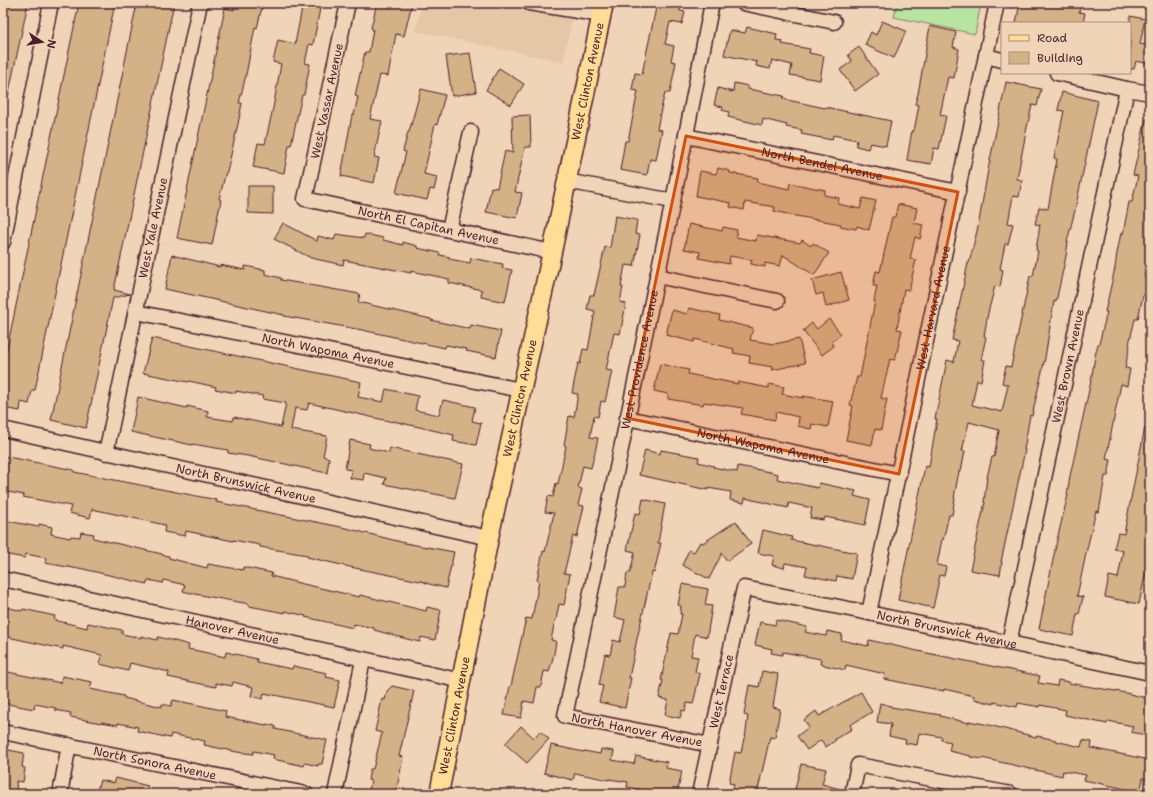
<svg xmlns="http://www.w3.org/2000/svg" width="1153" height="797" viewBox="0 0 1153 797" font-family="'Shantell Sans',sans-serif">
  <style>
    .built { fill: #e4c7a6 }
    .green { fill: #b8e4a2; stroke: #818266 }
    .building { fill: #d3b288; stroke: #4a1f2b }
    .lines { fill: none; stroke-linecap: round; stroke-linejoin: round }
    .minor-casing { stroke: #4a1f2b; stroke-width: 17 }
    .major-casing { stroke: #4a1f2b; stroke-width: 21 }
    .minor { stroke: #f0d4b7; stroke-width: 14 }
    .major { stroke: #ffdd96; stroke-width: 18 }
    .marked { fill: #d05011; fill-opacity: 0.2; stroke: #d05011; stroke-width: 3; stroke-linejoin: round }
    .labels { text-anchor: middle; stroke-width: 3; stroke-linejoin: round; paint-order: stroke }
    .street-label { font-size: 12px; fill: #4a1f2b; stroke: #f0d4b7 }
  </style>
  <rect width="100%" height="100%" fill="#f0d4b7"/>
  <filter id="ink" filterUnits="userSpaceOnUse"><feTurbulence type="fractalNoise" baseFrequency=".025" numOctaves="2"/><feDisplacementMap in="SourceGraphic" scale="8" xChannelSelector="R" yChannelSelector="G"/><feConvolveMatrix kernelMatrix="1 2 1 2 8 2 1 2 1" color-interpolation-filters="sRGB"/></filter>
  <g filter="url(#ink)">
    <polygon class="built" points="422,3 575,3 563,62 416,31"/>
    <polygon class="green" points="897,3 981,3 975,34 894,17"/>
    <g class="building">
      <polygon points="3,3 28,3 7,101 3,101"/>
      <polygon points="79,3 115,3 35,390 32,390 29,404 21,402 20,411 3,408 3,368"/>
      <polygon points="137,3 174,3 114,290 130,294 113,298 86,428 51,420"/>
      <polygon points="235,3 245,3 262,7 257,28 255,27 246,75 239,103 242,103 238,124 227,172 226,172 219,199 221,200 212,245 177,238 225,8 234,10"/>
      <polygon points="303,3 321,3 313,45 309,44 305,63 310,64 304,95 302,95 291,145 289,145 284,173 253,167 258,143 265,144 273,108 281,64 273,62 278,40 295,44"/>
      <polygon points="377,3 412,3 404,36 396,34 388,76 380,75 370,119 382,121 374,157 379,158 374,183 341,176 352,115 354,115 358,97 355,96 365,52 369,52 373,29 371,28"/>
      <polygon points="657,3 681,3 680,11 685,12 682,24 670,22 665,44 674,46 671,61 676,62 670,93 665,93 661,109 657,129 662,130 656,160 650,159 647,175 620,170 625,141 628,141 638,91 632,90 635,73 642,74"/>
      <polygon points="1020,3 1074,3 1081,5 1079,12 1085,13 1083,23 1016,23"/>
      <polygon points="1130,16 1145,19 1140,44 1150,46 1150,64 1136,61 1134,69 1130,69"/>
      <polygon points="882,21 906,31 894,58 865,45 871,32 876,35"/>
      <polygon points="930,26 956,32 953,47 959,49 954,78 948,77 940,115 946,116 939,149 934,148 931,164 907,160 912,130 914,131 919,105 915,104 918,94"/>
      <polygon points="747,27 777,34 776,40 783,41 782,44 810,49 809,53 824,56 820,80 790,75 792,65 772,60 770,69 756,66 757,62 724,55 730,30 745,33"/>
      <polygon points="859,47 878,74 855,91 840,70 852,61 848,55"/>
      <polygon points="470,53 476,92 452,96 446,56"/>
      <polygon points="499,68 524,84 511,105 486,90"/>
      <polygon points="1006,82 1041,89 1037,106 1032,105 1026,132 1017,179 1022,180 1019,197 1013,196 1008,223 1013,224 1008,244 1005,244 1000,269 1003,270 1000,287 995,286 988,313 984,336 986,337 981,360 985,360 981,381 977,380 972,405 1002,412 1008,385 1002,383 1006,366 1011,367 1030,276 1033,276 1038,251 1036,250 1040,225 1035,224 1039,207 1048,209 1057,159 1054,158 1064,111 1058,110 1062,92 1098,101 1075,210 1067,242 1068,242 1066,256 1056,302 1054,301 1045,358 1032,416 1030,415 1024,450 1025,450 1001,562 1002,562 1000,575 970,570 985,502 984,502 987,477 992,457 994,457 999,430 969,422 962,451 965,451 961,471 959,471 954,498 955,498 952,515 949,515 943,540 942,539 937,565 946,567 944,576 940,575 933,608 898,600 925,466 929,467 937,419 935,419 947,360 954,362 958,341 952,340 968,263 969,263 978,227 988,170"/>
      <polygon points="734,83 748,86 748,89 784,96 783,99 825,108 825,107 891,121 886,146 870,143 868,149 856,146 857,140 833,135 832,140 801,134 802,130 786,127 787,125 763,119 762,125 728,117 729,112 722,110 723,107 714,105 718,88 733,92"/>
      <polygon points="421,89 445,95 437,125 435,124 424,174 437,177 434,190 430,189 427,200 396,193 406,152 403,151 408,132 409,132"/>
      <polygon points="530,115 531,147 525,147 515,192 522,193 517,218 486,212 491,187 497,188 505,151 513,153 512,116"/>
      <polygon points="1146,119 1150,119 1150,245 1144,277 1149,278 1145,295 1143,295 1138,319 1135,319 1129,344 1130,345 1125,368 1130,369 1127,386 1121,384 1115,413 1106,459 1111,460 1108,476 1105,476 1099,512 1096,511 1087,549 1077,596 1083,597 1079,614 1077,614 1073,636 1039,629 1057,540 1068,495 1067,495 1070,476 1091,381 1095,356 1098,344 1099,344 1107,312 1105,312 1115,268 1117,253 1121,233 1123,234 1129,202 1132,202 1138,176 1133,175"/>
      <polygon points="718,168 730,171 730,173 758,178 757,182 789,189 790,183 825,190 824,195 839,198 838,204 860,209 863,198 876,201 869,230 857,226 856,229 840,226 841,224 796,216 774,211 775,207 745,202 744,210 730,207 731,203 696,196 700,171 716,174"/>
      <polygon points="248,186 273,186 273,214 248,213"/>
      <polygon points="898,204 917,208 914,223 923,225 920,239 915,237 910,259 916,260 909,290 904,289 897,329 902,330 899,343 895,360 890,359 881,398 887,399 881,430 875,429 872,445 846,440 853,406 850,405 857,377 860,377 875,301 874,301 877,286 873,286 876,271 880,272 892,217 895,217"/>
      <polygon points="615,216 637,220 635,234 640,235 634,266 625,265 621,287 623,287 620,302 626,304 620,334 614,333 606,370 612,371 605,402 601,401 598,417 594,416 590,437 598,438 595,452 591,468 583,466 578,488 582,489 578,505 584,506 577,537 573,536 564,573 570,574 564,605 559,604 556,620 555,620 551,640 556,641 554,654 549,672 544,671 541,687 537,687 534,703 524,701 521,718 504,715 510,686 511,686 526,618 532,619 539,581 537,580 543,551 545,552 554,513 545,512 548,496 553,497 556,483 558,484 566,446 564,445 569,416 574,417 578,394 572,393 578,363 580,364 583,349 588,350 595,311 587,309 590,295 594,295 605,247 610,248"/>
      <polygon points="283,223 317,241 318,236 334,240 336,234 364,238 365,234 383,238 383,240 403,245 403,242 417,246 417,248 440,253 439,255 450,257 449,259 470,263 471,258 503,264 502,268 512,270 505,302 481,297 482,290 449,283 449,279 411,271 411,273 344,260 343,265 311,258 274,239"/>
      <polygon points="689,224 722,231 723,227 737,230 736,237 756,241 757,235 800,243 802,240 811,246 813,243 829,253 814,275 783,255 780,266 765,263 765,267 751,264 752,260 730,256 729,264 699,258 700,252 684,249"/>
      <polygon points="172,255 220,267 220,265 245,270 245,266 265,270 265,274 281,278 281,280 360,294 358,302 431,319 431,320 470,329 471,325 501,331 496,357 466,351 467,349 446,345 445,348 362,330 284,316 284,315 165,289"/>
      <polygon points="841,272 849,300 826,307 823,293 816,295 812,280"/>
      <polygon points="689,308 720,315 719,320 753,328 750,340 774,344 799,339 805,363 772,370 773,367 749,363 750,356 733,353 734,349 695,339 694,342 666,335 672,310 687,314"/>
      <polygon points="829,319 841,334 831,342 834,346 822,355 803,331 812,323 817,329"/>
      <polygon points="152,338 361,382 358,397 383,402 386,389 418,396 415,410 439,415 443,400 475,407 472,421 481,423 476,445 453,441 454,435 393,421 393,422 309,403 307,410 295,408 291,430 327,436 323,456 329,458 327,473 248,456 228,453 228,450 192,444 192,445 131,432 138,397 187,408 187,406 208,411 207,417 233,421 234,417 281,427 286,403 262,399 263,396 236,391 236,393 215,389 216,387 189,381 188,382 143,373"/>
      <polygon points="660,364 689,370 688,374 738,384 738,382 769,388 769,384 784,387 782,394 803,398 803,396 833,401 828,427 812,424 811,429 798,426 799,417 776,412 775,420 741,414 743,408 704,402 703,405 668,399 668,394 654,391"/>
      <polygon points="1145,427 1150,428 1150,553 1139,604 1105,597 1109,576 1118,578 1123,551 1114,549 1118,533 1124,534"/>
      <polygon points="350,440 370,444 369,448 389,453 390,448 463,464 455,498 384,484 386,478 364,473 363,480 350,478 352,470 345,469"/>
      <polygon points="645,450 660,454 661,450 699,457 698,462 714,466 713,467 737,472 738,466 760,470 778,474 777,479 818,488 819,483 856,491 854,496 870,500 865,525 825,517 824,520 810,518 812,508 789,503 788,508 745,498 744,503 730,500 731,492 708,488 708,490 639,475"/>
      <polygon points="3,456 74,470 74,472 217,500 216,502 346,528 405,543 454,552 446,588 425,583 425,582 350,567 307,557 307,555 260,547 260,545 233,540 233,541 186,531 185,536 164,532 165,525 92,509 90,518 69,513 71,506 23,497 24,495 3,491"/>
      <polygon points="643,499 665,504 658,543 661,543 654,573 652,572 637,639 629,678 631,678 625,708 599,702 603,686 599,685 605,654 610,655 613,640 620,642 625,620 614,617 619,587 625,587 627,573 630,573 635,552 627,550 635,513 640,514"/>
      <polygon points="3,520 38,527 39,524 52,527 51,534 70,538 71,536 80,537 81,532 94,534 93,538 162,554 162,555 169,556 169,558 207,568 208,564 243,570 243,567 272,573 271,576 299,583 359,597 360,595 426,611 427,607 441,610 435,640 421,637 420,642 407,639 374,630 374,628 354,624 353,628 305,617 306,616 285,611 285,613 249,606 249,604 195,594 183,591 185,585 164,580 163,583 148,580 147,584 79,568 79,569 45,563 46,558 26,554 25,558 3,554"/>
      <polygon points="736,521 751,544 727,561 722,553 709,579 682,565 689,550 694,552 700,542 703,543"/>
      <polygon points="763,530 792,537 791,540 857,553 852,579 837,576 836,581 805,575 807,567 785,563 784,568 772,565 774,556 758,553"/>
      <polygon points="682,584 708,589 705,605 712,606 707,637 695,634 691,656 698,657 695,672 700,674 693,704 687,703 685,711 682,710 680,718 665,715 668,700 659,698 663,680 661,680 671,633 678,634 682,614 680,614 681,606 678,605"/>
      <polygon points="6,607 22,611 23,609 55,616 54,620 87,628 88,623 122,630 122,634 141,638 141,636 157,640 158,637 171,640 189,645 188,649 203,652 225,657 226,652 244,656 257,659 257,662 292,669 293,666 327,673 326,677 340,680 334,707 264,693 263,699 251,696 253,687 233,682 232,686 216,683 216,687 168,677 169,672 130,663 128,671 100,664 102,655 63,646 63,649 3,636 3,621"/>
      <polygon points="776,620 807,627 805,632 826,636 827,631 842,634 841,640 868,646 869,640 922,652 1040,676 1038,683 1057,686 1058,680 1069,682 1069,683 1126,693 1150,699 1150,736 1131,732 1133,726 1108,721 1107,724 1065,715 1066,710 1040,705 1040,707 1018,703 1017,707 994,702 994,704 974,699 974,696 944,689 944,691 884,679 885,674 846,665 845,670 820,664 821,659 783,652 782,655 771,653 772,649 755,645 760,622 775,625"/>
      <polygon points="3,671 61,683 62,676 92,682 90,689 124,696 124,698 162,707 162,704 171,706 173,700 198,705 226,711 225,717 266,725 266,724 275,726 275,729 327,740 322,764 318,764 318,766 305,763 304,766 273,759 274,755 254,751 253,754 237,752 204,745 205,741 185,737 171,734 170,738 137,731 138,727 118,723 118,725 101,722 101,723 70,717 71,713 55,710 56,708 35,704 34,709 3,703"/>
      <polygon points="762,671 778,674 773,707 780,709 775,738 770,737 757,794 731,794 734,784 729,783 735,752 741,753 744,738 745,738 748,716 744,715 749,685 759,687"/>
      <polygon points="392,686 414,691 399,756 403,757 396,794 368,794 371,781 368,780 370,769 373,769 382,733 375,731 378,718 382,699 385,700 387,691"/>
      <polygon points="861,692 872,712 850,725 852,729 835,739 836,740 826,747 821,740 807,750 797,736 809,727 804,720 816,711 819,716"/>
      <polygon points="880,703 891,706 891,707 941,715 940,716 969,723 969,721 989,725 1036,737 1037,736 1056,740 1056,741 1081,747 1083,740 1092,742 1091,748 1150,760 1150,780 1143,778 1140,792 1084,780 1086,775 1063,771 1062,776 982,758 982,759 970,757 971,756 949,751 951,742 941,740 942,737 919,733 917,745 905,743 906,740 889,736 891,724 877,722"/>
      <polygon points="521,726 534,738 540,731 549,739 527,763 505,744"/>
      <polygon points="551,745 584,752 584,751 600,754 601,749 614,751 612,760 634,764 636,756 667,762 666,768 682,771 677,794 667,794 627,787 628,782 609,779 609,780 575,773 573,780 544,773"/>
      <polygon points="3,749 24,753 22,767 25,768 23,782 16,781 17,794 3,794"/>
      <polygon points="801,764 826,769 822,784 844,790 844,794 794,794"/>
      <polygon points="116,778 148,786 146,794 96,794 100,780 114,783"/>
    </g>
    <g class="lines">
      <defs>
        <g id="minor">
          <path id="s1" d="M 348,3 L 305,199 L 552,252"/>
          <polyline points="529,3 602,15"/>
          <polyline points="743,3 834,22"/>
          <polyline points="986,56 1002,60"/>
          <polyline points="1057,73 1127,89 1150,93"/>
          <path id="s2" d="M 686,136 L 958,192"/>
          <polyline points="566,181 673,201"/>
          <polyline points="449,230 471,132"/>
          <polyline points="3,242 51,3"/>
          <polyline points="657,276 777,301"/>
          <path id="s3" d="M 136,312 L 521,390"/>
          <path id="s4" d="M 627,418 L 899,474"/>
          <path id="s5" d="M 3,429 L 489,538"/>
          <path id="s6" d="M 106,453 L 200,3"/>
          <path id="s7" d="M 3,579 L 462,681"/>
          <path id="s8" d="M 869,613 L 997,3"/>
          <path id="s9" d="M 1009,643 L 1127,89"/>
          <path id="s10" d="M 3,732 L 306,794"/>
          <path id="s11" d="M 710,745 L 565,716 L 673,201 L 712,3"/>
          <polyline points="60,794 69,745"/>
          <polyline points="335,794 363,660"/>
          <path id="s12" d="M 699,794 L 744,588 L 869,613 L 1150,673"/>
          <polyline points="852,794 858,765 1011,794"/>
        </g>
        <g id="major">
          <path id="s13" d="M 439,794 L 489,538 L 552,252 L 604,3"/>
        </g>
      </defs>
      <use href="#minor" class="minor-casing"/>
      <use href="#major" class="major-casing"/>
      <use href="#minor" class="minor"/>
      <use href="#major" class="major"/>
    </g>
  </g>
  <path class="marked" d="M 686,136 L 958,192 L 899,474 L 627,418 Z"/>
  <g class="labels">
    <g class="street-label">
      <text dy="4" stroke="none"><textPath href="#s13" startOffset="728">West Clinton Avenue</textPath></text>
      <text transform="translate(327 101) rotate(-78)" y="4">West Vassar Avenue</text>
      <text dy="4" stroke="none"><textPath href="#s2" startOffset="139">North Bendel Avenue</textPath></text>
      <text dy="4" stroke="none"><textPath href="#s1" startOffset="327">North El Capitan Avenue</textPath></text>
      <text dy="4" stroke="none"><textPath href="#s6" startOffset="230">West Yale Avenue</textPath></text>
      <text dy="4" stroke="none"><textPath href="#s8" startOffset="312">West Harvard Avenue</textPath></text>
      <text dy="4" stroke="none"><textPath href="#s3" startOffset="196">North Wapoma Avenue</textPath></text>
      <text dy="4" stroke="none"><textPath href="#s11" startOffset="512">West Providence Avenue</textPath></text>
      <text dy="4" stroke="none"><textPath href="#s9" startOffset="283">West Brown Avenue</textPath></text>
      <text dy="4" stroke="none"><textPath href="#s13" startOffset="404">West Clinton Avenue</textPath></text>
      <text dy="4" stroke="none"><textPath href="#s4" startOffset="139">North Wapoma Avenue</textPath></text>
      <text dy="4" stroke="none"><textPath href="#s5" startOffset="249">North Brunswick Avenue</textPath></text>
      <text dy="4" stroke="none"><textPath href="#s12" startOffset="418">North Brunswick Avenue</textPath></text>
      <text dy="4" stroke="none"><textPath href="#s7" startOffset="235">Hanover Avenue</textPath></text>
      <text dy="4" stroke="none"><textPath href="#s12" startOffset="105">West Terrace</textPath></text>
      <text dy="4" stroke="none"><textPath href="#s13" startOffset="80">West Clinton Avenue</textPath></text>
      <text transform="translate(637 730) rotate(11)" y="4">North Hanover Avenue</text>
      <text dy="4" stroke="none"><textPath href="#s10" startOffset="155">North Sonora Avenue</textPath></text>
    </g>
  </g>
  <rect width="1153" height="797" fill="none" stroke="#f0d4b7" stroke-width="16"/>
  <rect x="8" y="8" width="1137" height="781" fill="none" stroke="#4a1f2b" stroke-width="1.5" filter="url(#ink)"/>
  <rect x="1001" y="22" width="130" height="52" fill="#f0d4b7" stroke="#ae8c7f"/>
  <rect x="1009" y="35" width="20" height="6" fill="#ffdd96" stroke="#ae8c7f"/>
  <text x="1037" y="42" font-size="12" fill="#4a1f2b">Road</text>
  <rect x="1009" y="52" width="20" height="12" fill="#d3b288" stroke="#ae8c7f"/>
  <text x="1037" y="62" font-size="12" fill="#4a1f2b">Building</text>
  <g transform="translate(42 42) rotate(102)" stroke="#f0d4b7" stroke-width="3" paint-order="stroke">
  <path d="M0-3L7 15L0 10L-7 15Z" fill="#4a1f2b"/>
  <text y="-6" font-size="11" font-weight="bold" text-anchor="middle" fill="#4a1f2b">N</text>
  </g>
</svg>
